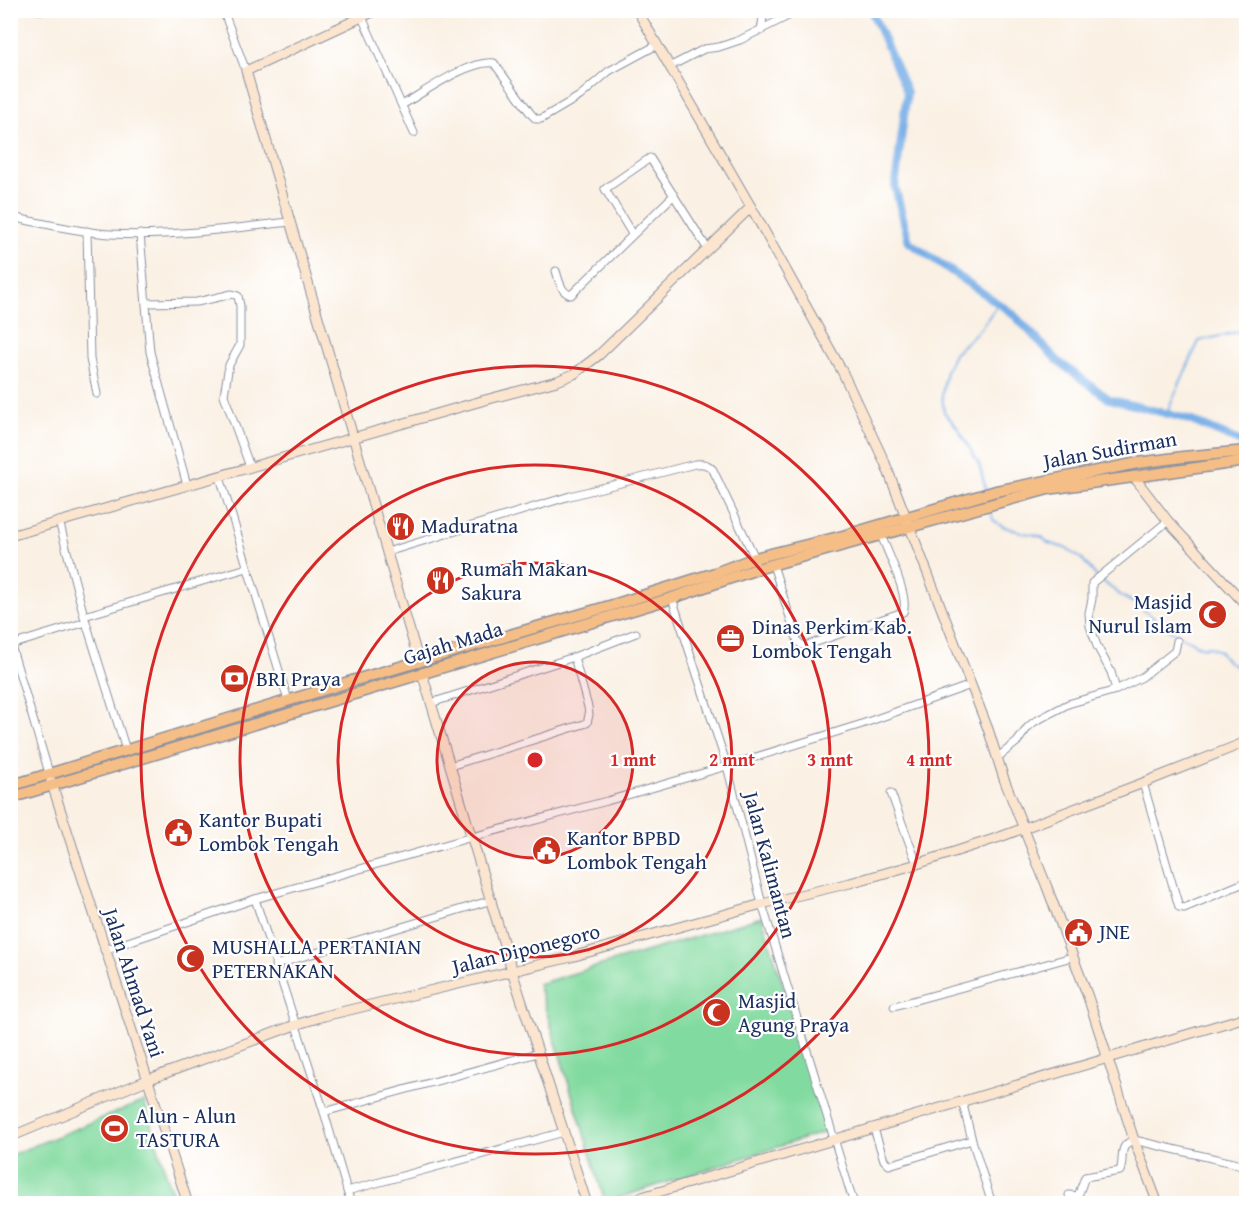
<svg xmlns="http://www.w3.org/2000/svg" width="1257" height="1214" viewBox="0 0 1257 1214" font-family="'Gentium Book Plus',serif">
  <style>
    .green { fill: #81da9f; stroke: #4e847e; stroke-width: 1.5 }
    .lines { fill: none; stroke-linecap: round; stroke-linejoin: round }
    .stream { stroke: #78afe7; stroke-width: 2 }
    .canal { stroke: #78afe7; stroke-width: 8 }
    .street-casing { stroke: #8a90a0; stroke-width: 9 }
    .secondary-casing { stroke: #8a90a0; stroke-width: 11 }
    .primary-casing { stroke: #8a90a0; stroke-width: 13 }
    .street { stroke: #fff; stroke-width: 7 }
    .secondary { stroke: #fbe5cf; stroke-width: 9 }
    .primary { stroke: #f6be87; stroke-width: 10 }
    .ring { fill: none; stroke: #d62828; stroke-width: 3 }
    .labels { text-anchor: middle; stroke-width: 4.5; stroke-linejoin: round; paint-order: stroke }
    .street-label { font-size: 21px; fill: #1b2f5e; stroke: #fff }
    .poi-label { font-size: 21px; fill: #1b2f5e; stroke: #fff; text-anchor: start }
    .centre { fill: #d62828; stroke: #fff; stroke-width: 3 }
    .ring-label { font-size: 18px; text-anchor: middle; font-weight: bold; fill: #d62828; stroke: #fff; stroke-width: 4.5; stroke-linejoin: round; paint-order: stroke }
  </style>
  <rect width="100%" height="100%" fill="#fff"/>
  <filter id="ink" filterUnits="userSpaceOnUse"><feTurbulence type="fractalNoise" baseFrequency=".0167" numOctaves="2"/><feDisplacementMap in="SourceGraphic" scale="12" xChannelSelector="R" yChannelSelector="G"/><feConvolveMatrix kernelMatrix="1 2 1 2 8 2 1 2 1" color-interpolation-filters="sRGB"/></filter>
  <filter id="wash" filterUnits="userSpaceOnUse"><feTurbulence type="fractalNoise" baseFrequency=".008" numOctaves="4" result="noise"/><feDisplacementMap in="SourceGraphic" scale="24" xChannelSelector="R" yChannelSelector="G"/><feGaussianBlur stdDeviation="1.35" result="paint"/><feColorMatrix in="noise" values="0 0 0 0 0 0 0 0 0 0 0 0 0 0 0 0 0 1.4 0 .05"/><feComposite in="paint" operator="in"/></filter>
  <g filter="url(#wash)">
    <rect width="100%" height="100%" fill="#faf0e3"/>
    <g class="green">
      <polygon points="762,917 828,1131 605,1202 538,984"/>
      <polygon points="144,1101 175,1203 11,1203 11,1155"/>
    </g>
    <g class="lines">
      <g class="stream">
        <polyline points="1166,414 1199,341 1246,330"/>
        <polyline points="986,490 979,464 957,427 944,412 942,395 946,371 954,354 981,328 998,304"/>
        <polyline points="991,510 993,520 1002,526 1023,533 1032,534 1042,537 1048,543 1065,548 1082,559 1097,577 1123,597 1136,604 1169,630 1203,648 1208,646 1219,651 1228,662 1246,673"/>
      </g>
      <polyline class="canal" points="871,10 907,92 895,187 909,242 1012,313 1059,362 1109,399 1187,419 1246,444"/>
    </g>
  </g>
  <g filter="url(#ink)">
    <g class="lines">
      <defs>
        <g id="street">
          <polyline points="37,10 44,10"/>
          <polyline points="102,10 133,10"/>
          <polyline points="223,10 246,71"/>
          <polyline points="362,17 414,133"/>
          <polyline points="761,31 764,10"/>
          <polyline points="669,67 704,49 719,47 740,40 800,10"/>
          <path d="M 402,105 C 423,93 470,59 494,63 L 531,114 L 536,119 L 541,119 L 580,96 L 609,71 L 657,45"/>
          <path d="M 10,217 C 43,223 77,232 110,234 C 170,237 230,229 289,222"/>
          <polyline points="87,231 90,359 97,394"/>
          <polyline points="140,234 150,352 187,485"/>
          <polyline points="632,234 605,189 650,158 707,248"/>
          <path d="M 556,271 C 559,280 561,293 571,295 L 674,195"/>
          <polyline points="147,303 197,302 232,294 238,296 240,306 240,345 229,365 224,395 250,467"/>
          <polyline points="220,477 288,700"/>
          <polyline points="59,521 84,616 126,750"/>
          <path d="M 387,552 L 570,496 L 695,464 C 703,463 708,464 713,470 L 756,560"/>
          <path d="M 773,565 L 798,642 L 802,645 L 808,645 L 903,612 C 910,597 887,551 881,535"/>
          <polyline points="672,598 727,766 762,904 854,1204"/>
          <polyline points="84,616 247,568"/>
          <polyline points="10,642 49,773"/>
          <polyline points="11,645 86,622"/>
          <polyline points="1116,690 1111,672 1097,646 1090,626 1089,613 1092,599 1092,583 1168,521"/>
          <polyline points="431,703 574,657 636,633"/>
          <polyline points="998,757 1017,742 1028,727 1034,722 1068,704 1116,690 1142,677 1175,651 1177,641"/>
          <polyline points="450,766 587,723 589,715 588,707 574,657"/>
          <polyline points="1143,783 1179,907 1184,908 1246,882"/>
          <polyline points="891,793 917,864"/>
          <polyline points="255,899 472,837 607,801 727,766 859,725 971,685"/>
          <polyline points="104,950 255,899 324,1112 351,1204"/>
          <polyline points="275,965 492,900"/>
          <polyline points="894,1006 1072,957"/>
          <polyline points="962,1101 972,1140 992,1204"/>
          <polyline points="324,1112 538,1053"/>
          <polyline points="874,1129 884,1160 889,1165 972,1140"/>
          <polyline points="347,1191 564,1132"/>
          <path d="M 1069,1195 L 1078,1196 L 1085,1177 L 1120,1171 C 1125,1159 1117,1145 1134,1140 L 1246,1166"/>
        </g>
        <g id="secondary">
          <polyline points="377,10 246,71 419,662"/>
          <polyline points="637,10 751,207 842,371 885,463 988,729 1004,779 1047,887 1088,997 1134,1140 1158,1204"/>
          <polyline points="1134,477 1168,521 1246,605"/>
          <polyline points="10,536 485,400 557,381 574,374 599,355 751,207"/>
          <polyline points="422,673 512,971 587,1204"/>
          <polyline points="51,781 188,1204"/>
          <polyline points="10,1137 147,1080 295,1025 324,1016 571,957 762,904 850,883 917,864 1000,837 1143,783 1246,742"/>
          <polyline points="618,1204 1246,1017"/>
        </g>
        <g id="primary">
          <polyline points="10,786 352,681 613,605 715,573 755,558 843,536 996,491 1138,463 1183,457 1246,451"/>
          <polyline points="10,798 672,598 760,568 1048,489 1246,461"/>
        </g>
      </defs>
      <use href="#street" class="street-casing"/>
      <use href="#secondary" class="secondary-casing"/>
      <use href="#primary" class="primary-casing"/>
      <use href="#street" class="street"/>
      <use href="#secondary" class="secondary"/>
      <use href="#primary" class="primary"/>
    </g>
  </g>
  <circle cx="535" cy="760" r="98" fill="#d62828" fill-opacity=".12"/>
  <g class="ring">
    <circle cx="535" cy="760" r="98"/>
    <circle cx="535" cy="760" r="197"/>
    <circle cx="535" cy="760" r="295"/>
    <circle cx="535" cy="760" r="394"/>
  </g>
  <defs>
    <symbol id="restaurant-disc" viewBox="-11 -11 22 22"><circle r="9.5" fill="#c8321e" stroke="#fff"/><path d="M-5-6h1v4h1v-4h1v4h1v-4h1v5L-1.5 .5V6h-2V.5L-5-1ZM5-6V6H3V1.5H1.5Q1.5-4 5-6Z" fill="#fff"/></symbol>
    <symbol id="mosque-disc" viewBox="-11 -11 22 22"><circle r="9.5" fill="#c8321e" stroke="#fff"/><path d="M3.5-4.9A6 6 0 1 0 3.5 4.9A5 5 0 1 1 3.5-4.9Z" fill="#fff"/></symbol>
    <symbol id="office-disc" viewBox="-11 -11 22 22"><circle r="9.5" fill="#c8321e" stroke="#fff"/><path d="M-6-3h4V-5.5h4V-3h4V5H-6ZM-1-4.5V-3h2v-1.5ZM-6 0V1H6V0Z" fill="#fff"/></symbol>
    <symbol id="bank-disc" viewBox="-11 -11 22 22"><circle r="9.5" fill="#c8321e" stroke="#fff"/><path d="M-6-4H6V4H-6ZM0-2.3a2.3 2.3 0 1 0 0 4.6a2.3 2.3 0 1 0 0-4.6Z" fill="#fff"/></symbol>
    <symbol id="civic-disc" viewBox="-11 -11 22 22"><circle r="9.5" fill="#c8321e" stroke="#fff"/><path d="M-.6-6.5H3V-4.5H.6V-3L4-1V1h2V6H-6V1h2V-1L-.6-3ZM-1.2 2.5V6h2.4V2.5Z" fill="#fff"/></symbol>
    <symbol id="stadium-disc" viewBox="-11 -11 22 22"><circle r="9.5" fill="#c8321e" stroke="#fff"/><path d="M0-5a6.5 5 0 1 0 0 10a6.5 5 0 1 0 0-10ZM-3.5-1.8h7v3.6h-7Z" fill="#fff"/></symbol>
  </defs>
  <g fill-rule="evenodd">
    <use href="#restaurant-disc" x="384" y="510" width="33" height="33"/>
    <use href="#restaurant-disc" x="424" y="564" width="33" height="33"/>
    <use href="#mosque-disc" x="1196" y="598" width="33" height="33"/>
    <use href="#office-disc" x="714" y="622" width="33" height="33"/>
    <use href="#bank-disc" x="218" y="662" width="33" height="33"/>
    <use href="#civic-disc" x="162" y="816" width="33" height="33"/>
    <use href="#civic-disc" x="530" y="834" width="33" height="33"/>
    <use href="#civic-disc" x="1062" y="916" width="33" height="33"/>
    <use href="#mosque-disc" x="174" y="942" width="33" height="33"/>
    <use href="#mosque-disc" x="700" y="996" width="33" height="33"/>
    <use href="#stadium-disc" x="98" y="1112" width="33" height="33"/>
  </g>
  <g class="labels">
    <g class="street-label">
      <text transform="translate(1110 450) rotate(-10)" y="7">Jalan Sudirman</text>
      <text transform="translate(453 643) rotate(-17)" y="7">Gajah Mada</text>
      <text transform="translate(770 865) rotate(75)" y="7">Jalan Kalimantan</text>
      <text transform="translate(526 949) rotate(-14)" y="7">Jalan Diponegoro</text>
      <text transform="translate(134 983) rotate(72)" y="7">Jalan Ahmad Yani</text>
    </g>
    <g class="poi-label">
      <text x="421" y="533">Maduratna</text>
      <text x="461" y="576">Rumah Makan<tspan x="461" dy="24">Sakura</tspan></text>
      <text x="1192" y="609" text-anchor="end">Masjid<tspan x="1192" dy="24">Nurul Islam</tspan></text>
      <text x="752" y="634">Dinas Perkim Kab.<tspan x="752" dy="24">Lombok Tengah</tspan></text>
      <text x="256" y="686">BRI Praya</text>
      <text x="199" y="827">Kantor Bupati<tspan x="199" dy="24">Lombok Tengah</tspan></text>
      <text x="567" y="845">Kantor BPBD<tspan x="567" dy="24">Lombok Tengah</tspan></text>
      <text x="1099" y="939">JNE</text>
      <text x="212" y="954">MUSHALLA PERTANIAN<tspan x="212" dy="24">PETERNAKAN</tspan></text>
      <text x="738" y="1008">Masjid<tspan x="738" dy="24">Agung Praya</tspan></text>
      <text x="136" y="1123">Alun - Alun<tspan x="136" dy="24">TASTURA</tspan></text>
    </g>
  </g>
  <circle cx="535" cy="760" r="9" class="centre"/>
  <g class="ring-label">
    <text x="633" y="766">1 mnt</text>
    <text x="732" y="766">2 mnt</text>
    <text x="830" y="766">3 mnt</text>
    <text x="929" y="766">4 mnt</text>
  </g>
  <rect width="1257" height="1214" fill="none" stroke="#fff" stroke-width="36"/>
</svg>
